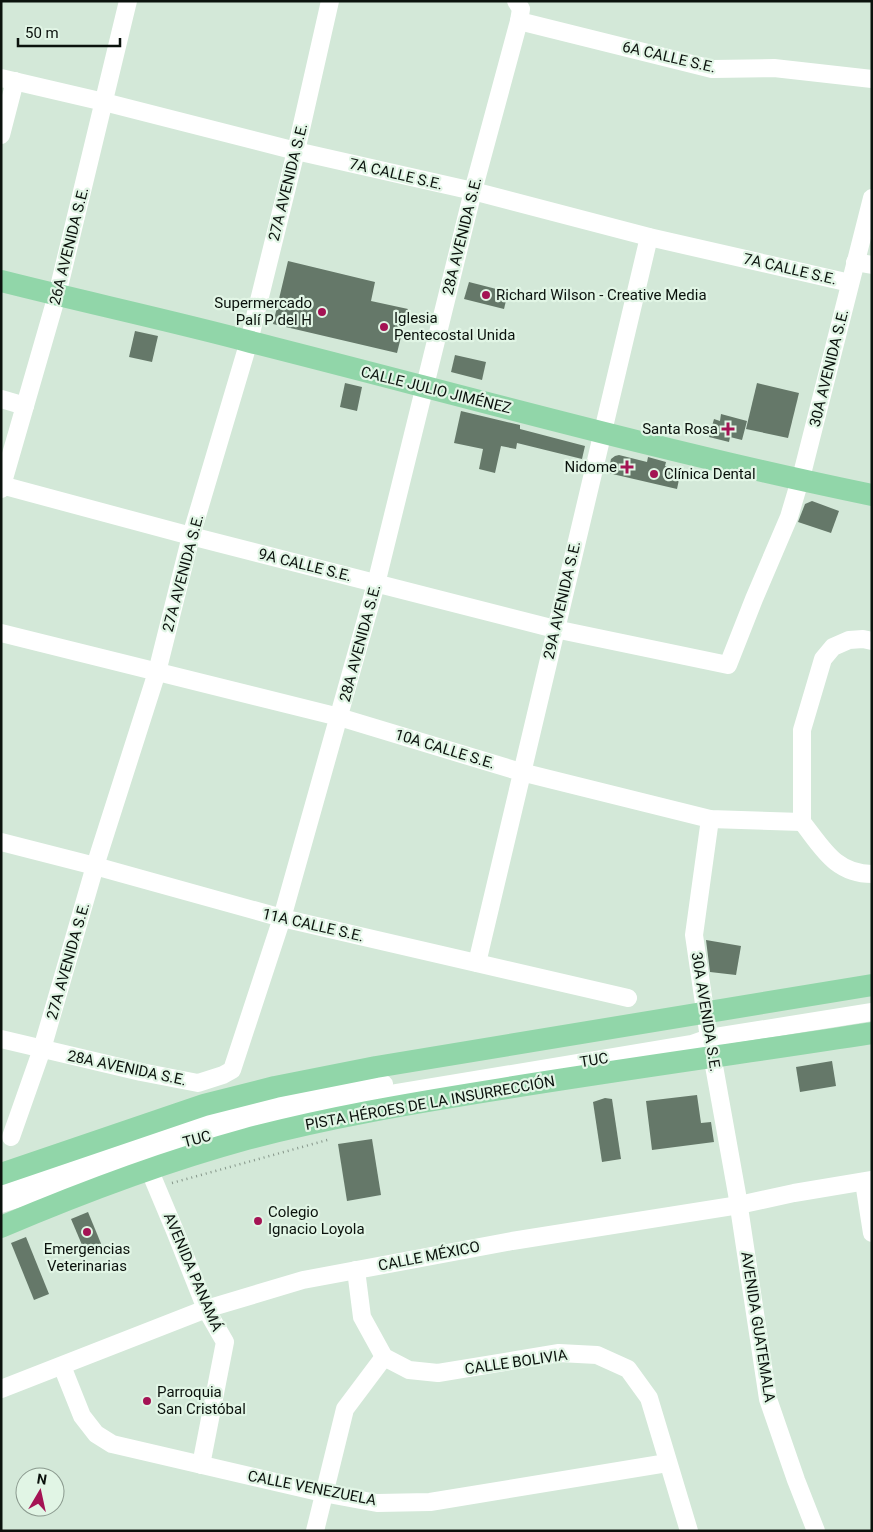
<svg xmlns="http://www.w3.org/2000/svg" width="873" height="1532" viewBox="0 0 873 1532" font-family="Roboto,sans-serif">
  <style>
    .building { fill: #657869 }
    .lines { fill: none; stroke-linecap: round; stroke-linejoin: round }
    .path { stroke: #859589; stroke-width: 2.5; stroke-dasharray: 1 4; stroke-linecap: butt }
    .minor { stroke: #fff; stroke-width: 18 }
    .major { stroke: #91d6a9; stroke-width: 22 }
    .poi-dot { fill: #a41354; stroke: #e1f5e5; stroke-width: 2 }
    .labels { text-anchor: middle; stroke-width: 4.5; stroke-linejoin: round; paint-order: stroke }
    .street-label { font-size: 15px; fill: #0b120d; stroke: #e1f5e5 }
    .poi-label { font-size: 15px; fill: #0b120d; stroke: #e1f5e5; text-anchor: start }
  </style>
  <rect width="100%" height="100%" fill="#d3e8d8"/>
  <g class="building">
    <polygon points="288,261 375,282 371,301 408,309 397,353 273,324"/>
    <polygon points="469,282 508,292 504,309 464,299"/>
    <polygon points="135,331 158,336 152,362 129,357"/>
    <polygon points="455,355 486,362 482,380 451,372"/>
    <polygon points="345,383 362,387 357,411 340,407"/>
    <polygon points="757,383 799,393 788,438 746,429"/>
    <polygon points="461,411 520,425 520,429 585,446 582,459 517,443 516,449 501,446 495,473 479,469 483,449 454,443"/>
    <polygon points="721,414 747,421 742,440 730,437 729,442 709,437 714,419 720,421"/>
    <polygon points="619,455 647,462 648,457 666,462 665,466 681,470 677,489 608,473 611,459 615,456"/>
    <polygon points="812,501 839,511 831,533 798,522 805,504"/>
    <polygon points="706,940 741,946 736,975 710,972"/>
    <polygon points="832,1061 836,1086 800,1092 796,1067"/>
    <polygon points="697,1095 701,1123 711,1122 714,1142 652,1150 646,1101"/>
    <polygon points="605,1098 612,1099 621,1159 602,1162 593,1102"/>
    <polygon points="372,1139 381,1195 347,1201 338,1144"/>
    <polygon points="88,1212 102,1246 85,1252 71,1219"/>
    <polygon points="26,1237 49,1294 34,1300 11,1243"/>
  </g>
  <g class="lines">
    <polyline class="path" points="172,1183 331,1139"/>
    <g class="minor">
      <polyline points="519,21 712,69 774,68 872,79"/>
      <polyline points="1,78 104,102 296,151 473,191 649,237 850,283"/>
      <polyline points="1,135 15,81"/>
      <polyline points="855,262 872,265"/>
      <polyline points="1,399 25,406"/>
      <polyline points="1,485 191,536 555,629 728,665 754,599 789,517 803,470 872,198"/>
      <polyline points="1,489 57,295 128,1"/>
      <polyline points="1,633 339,717 521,772 710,819 802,822"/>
      <polyline points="710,819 694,935 709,1038 737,1194 768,1399 796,1480 816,1531"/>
      <polyline points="802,822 802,730 823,659 833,647 849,640 863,639 872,641"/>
      <path d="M 802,822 C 822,847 835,874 872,874"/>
      <polyline points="1,842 95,866 282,918 628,998"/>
      <polyline points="477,963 649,237"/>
      <polyline points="1,1039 141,1072 198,1083 223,1075 232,1070 282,918 376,584 473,191 519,21 521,9 516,1"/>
      <polyline points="11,1137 42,1049 95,866 157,672 191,536 249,341 296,151 330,1"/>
      <polyline points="149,1169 175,1231 206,1309 225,1342 201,1465"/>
      <polyline points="864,1182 872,1233"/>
      <polyline points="1,1190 49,1171 173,1130 262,1105 313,1093 384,1084"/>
      <polyline points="1,1204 52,1188 110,1165 182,1143 275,1118 391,1094 692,1044 709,1038 872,1012"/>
      <polyline points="356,1270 362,1317 384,1357 409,1370 438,1373 559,1353 597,1355 628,1369 649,1398 689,1531"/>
      <polyline points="62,1366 82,1416 96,1434 112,1444 323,1493 377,1503 430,1502 667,1463"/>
      <polyline points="1,1389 206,1309 303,1280 512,1241 739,1205 794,1193 872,1180"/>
      <polyline points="315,1531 345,1409 384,1357"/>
    </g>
    <g class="major">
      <path d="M 1,281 C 84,302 168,320 251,342 C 457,394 663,452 872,495"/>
      <polyline points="1,1174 204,1105 275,1087 376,1067 872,985"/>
      <path d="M 1,1227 C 81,1193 163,1162 247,1139 C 326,1118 408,1104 489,1091 C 617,1070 744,1053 872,1033"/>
    </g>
  </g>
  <g class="poi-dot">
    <circle cx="486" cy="295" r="5"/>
    <circle cx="322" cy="312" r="5"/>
    <circle cx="384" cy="327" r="5"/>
    <path d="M725.5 421.5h5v5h5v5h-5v5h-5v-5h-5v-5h5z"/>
    <path d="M624.5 459.5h5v5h5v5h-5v5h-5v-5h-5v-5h5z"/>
    <circle cx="654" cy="474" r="5"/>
    <circle cx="258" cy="1221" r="5"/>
    <circle cx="87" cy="1232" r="5"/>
    <circle cx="147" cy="1401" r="5"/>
  </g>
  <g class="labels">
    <g class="street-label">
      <text transform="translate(669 57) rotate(13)" y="5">6A CALLE S.E.</text>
      <text transform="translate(396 174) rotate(13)" y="5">7A CALLE S.E.</text>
      <text transform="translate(288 182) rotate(-76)" y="5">27A AVENIDA S.E.</text>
      <text transform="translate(462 236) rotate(-76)" y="5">28A AVENIDA S.E.</text>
      <text transform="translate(69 246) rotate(-76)" y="5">26A AVENIDA S.E.</text>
      <text transform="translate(790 269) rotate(13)" y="5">7A CALLE S.E.</text>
      <text transform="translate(829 368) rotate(-76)" y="5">30A AVENIDA S.E.</text>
      <text transform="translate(436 390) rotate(14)" y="5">CALLE JULIO JIMÉNEZ</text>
      <text transform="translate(305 565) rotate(14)" y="5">9A CALLE S.E.</text>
      <text transform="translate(183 573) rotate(-75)" y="5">27A AVENIDA S.E.</text>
      <text transform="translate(562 600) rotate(-77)" y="5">29A AVENIDA S.E.</text>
      <text transform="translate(360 643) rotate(-75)" y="5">28A AVENIDA S.E.</text>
      <text transform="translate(445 749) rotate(17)" y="5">10A CALLE S.E.</text>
      <text transform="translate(313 925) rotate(13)" y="5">11A CALLE S.E.</text>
      <text transform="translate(68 961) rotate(-74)" y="5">27A AVENIDA S.E.</text>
      <text transform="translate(706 1012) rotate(81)" y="5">30A AVENIDA S.E.</text>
      <text transform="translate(594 1060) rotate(-9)" y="5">TUC</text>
      <text transform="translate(127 1068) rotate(12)" y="5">28A AVENIDA S.E.</text>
      <text transform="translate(430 1103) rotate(-10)" y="5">PISTA HÉROES DE LA INSURRECCIÓN</text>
      <text transform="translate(197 1139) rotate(-15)" y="5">TUC</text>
      <text transform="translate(429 1256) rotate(-11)" y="5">CALLE MÉXICO</text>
      <text transform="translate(193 1272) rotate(67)" y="5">AVENIDA PANAMÁ</text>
      <text transform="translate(758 1327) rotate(81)" y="5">AVENIDA GUATEMALA</text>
      <text transform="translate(516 1362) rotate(-8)" y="5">CALLE BOLIVIA</text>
      <text transform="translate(312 1488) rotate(11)" y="5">CALLE VENEZUELA</text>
    </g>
    <g class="poi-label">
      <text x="496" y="300">Richard Wilson - Creative Media</text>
      <text x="312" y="308" text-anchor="end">Supermercado<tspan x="312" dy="17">Palí P del H</tspan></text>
      <text x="394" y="323">Iglesia<tspan x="394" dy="17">Pentecostal Unida</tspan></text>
      <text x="718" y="434" text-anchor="end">Santa Rosa</text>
      <text x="617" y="472" text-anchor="end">Nidome</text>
      <text x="664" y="479">Clínica Dental</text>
      <text x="268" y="1217">Colegio<tspan x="268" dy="17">Ignacio Loyola</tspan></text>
      <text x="87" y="1254" text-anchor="middle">Emergencias<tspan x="87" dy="17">Veterinarias</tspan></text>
      <text x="157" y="1397">Parroquia<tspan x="157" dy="17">San Cristóbal</tspan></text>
    </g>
  </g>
  <rect width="873" height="1532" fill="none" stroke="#0b120d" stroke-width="5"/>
  <g transform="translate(40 1492) rotate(9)"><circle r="24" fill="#e1f5e5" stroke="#8b9a8f"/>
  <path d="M0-4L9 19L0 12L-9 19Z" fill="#a41354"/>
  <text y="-8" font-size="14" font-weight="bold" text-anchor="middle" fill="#0b120d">N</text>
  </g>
  <path d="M18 38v8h102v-8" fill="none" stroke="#0b120d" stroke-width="2.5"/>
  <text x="25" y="38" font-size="15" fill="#0b120d" stroke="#e1f5e5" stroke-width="4" paint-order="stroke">50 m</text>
</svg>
